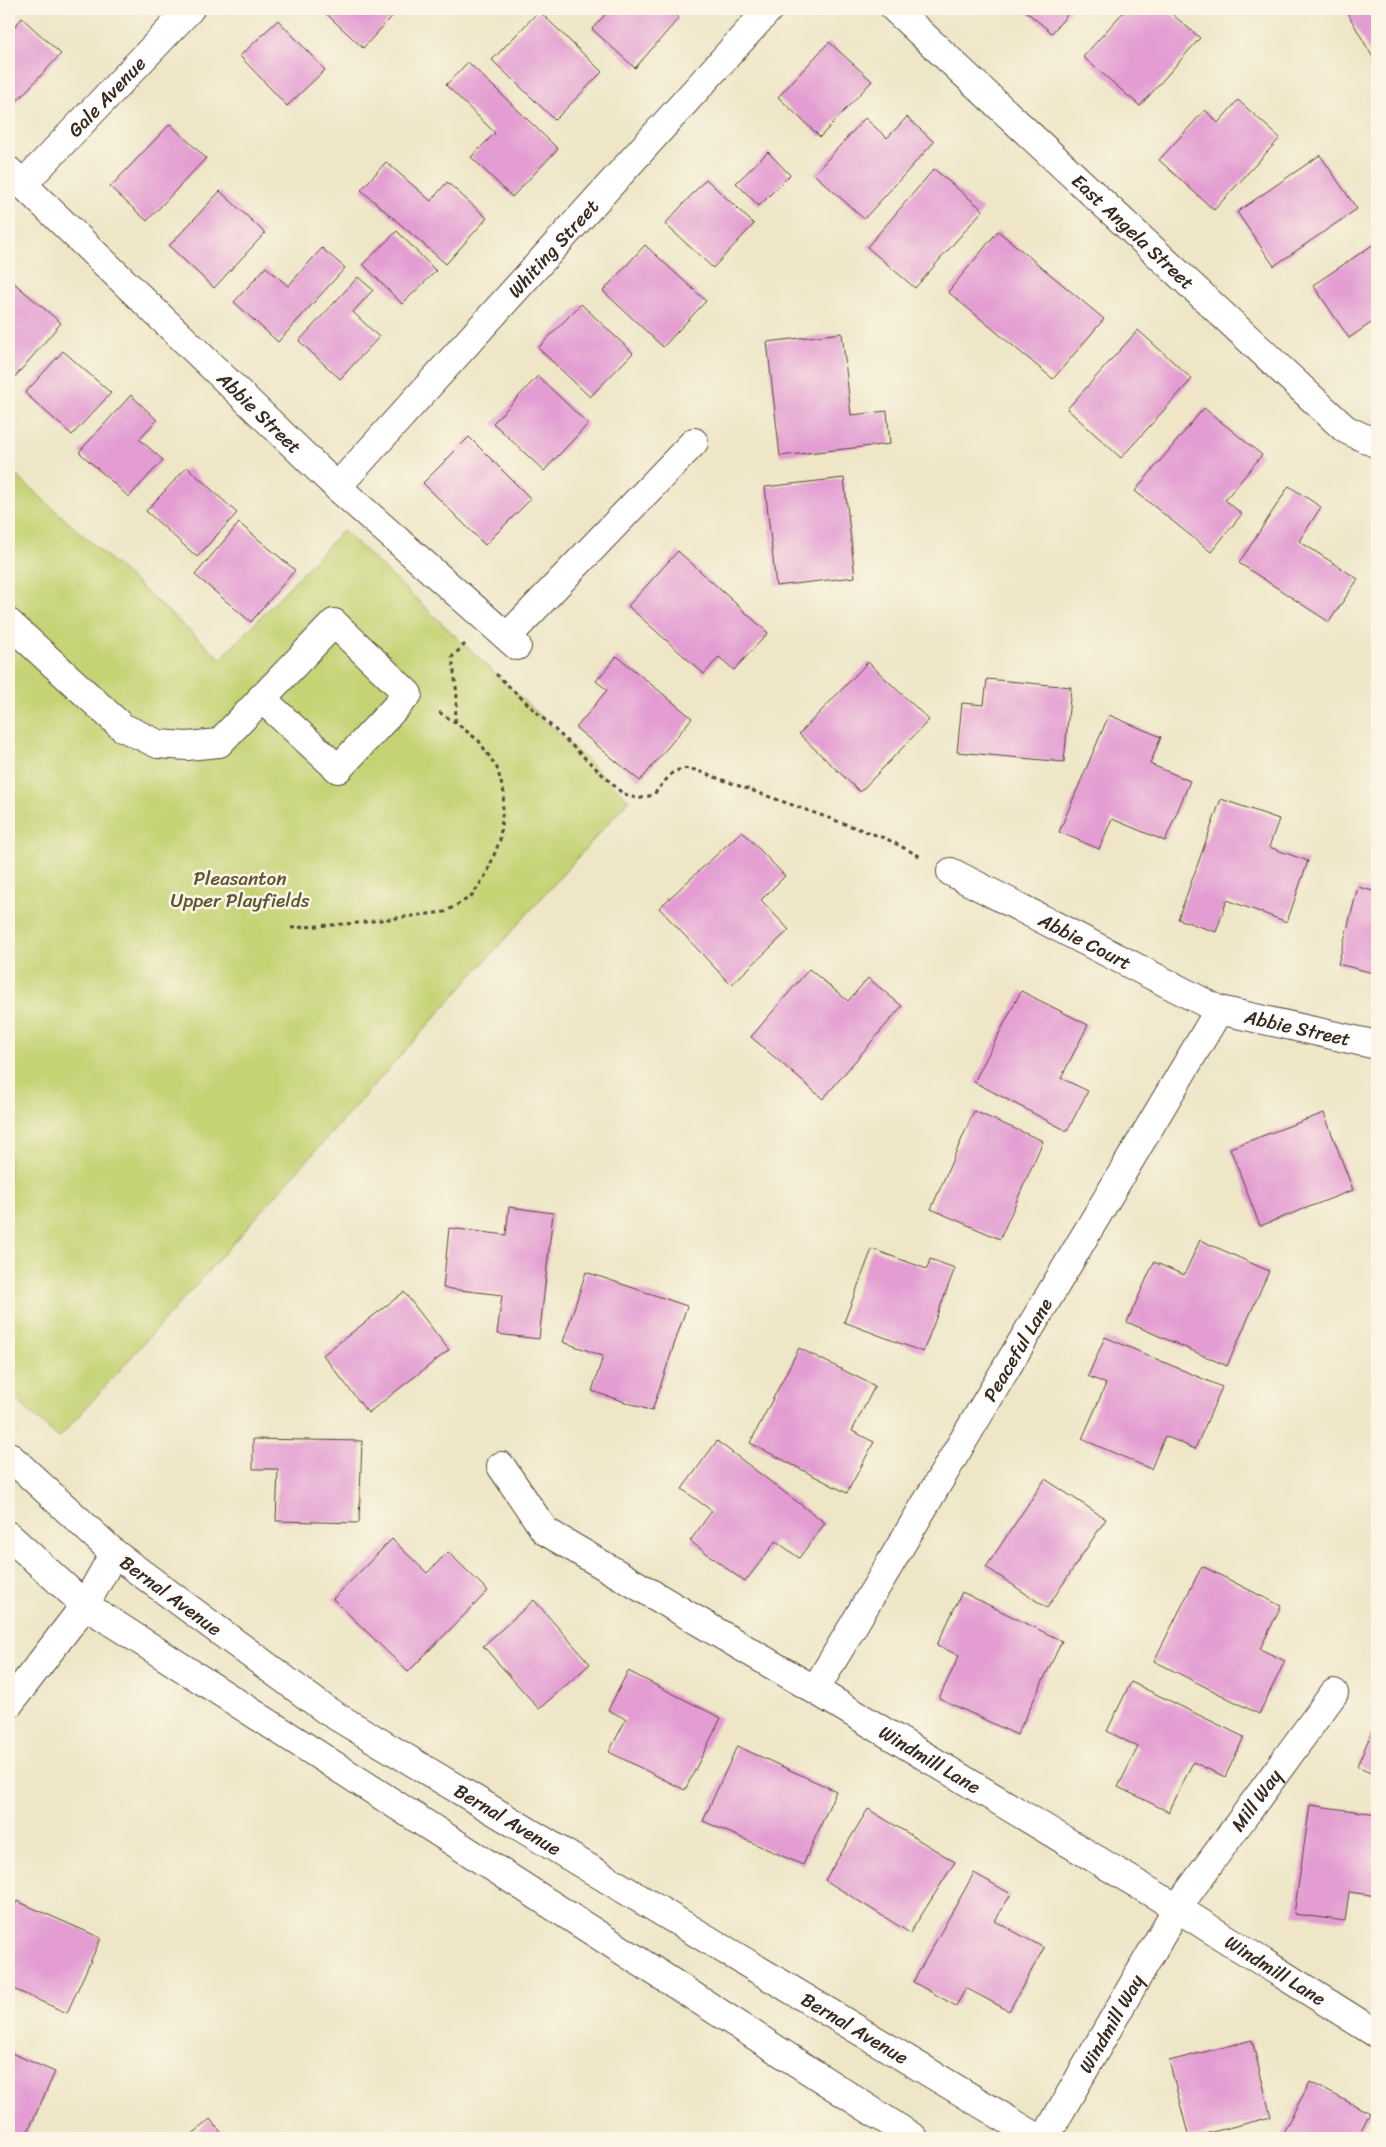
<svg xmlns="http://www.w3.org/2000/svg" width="1386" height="2147" viewBox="0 0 1386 2147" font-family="Sriracha,sans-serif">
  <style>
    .green { fill: #c5d374; stroke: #807e49 }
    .building { fill: #e39dd2 }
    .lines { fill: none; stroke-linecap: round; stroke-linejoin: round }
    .minor-casing { stroke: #564637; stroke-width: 30 }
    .major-casing { stroke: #564637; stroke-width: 30 }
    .path { stroke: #564637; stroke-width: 3; stroke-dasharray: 4 4; stroke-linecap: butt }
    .minor { stroke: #fff; stroke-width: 28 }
    .major { stroke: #fff; stroke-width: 28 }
    .labels { text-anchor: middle; stroke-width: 5; stroke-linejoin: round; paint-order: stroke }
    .street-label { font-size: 19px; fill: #3b2a1e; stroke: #fcf5e5 }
    .park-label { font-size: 19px; fill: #5e5434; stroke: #fcf5e5 }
  </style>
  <rect width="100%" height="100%" fill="#fcf5e5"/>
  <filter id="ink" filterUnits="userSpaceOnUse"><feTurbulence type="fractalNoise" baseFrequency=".02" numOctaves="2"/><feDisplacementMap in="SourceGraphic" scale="10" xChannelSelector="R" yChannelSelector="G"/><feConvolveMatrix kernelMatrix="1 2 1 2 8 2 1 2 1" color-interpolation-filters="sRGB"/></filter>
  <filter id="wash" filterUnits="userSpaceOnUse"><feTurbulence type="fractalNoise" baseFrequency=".0096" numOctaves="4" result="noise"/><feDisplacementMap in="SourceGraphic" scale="20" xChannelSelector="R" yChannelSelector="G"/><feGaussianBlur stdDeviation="1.12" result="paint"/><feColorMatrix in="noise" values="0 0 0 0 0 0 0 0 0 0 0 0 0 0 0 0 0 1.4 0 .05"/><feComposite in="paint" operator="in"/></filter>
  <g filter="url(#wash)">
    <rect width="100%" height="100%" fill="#eee6c7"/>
    <polygon class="green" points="9,469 221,659 343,530 629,800 59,1438 9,1393"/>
    <g id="blocks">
      <g class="building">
        <polygon points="321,9 399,9 363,48"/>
        <polygon points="610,9 669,9 679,18 635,68 592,29"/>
        <polygon points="1023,9 1072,9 1052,33"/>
        <polygon points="1126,9 1166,9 1200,38 1140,106 1083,57"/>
        <polygon points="1345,9 1377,9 1377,59 1375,61"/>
        <polygon points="539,11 602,72 555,120 492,60"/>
        <polygon points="22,18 61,54 16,102 9,95 9,33"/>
        <polygon points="278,20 325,70 287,106 240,56"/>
        <polygon points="829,42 872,81 820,137 778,97"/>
        <polygon points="468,62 558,149 512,197 471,157 495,133 446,85"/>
        <polygon points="1238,100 1280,138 1214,210 1159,160 1205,110 1218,123"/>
        <polygon points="907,117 934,142 864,219 814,174 865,118 887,138"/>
        <polygon points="170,124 206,158 147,221 110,187"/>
        <polygon points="768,152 790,175 759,206 736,183"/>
        <polygon points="1320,155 1357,209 1274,266 1237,212"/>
        <polygon points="386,162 431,201 447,182 487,218 446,264 361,190"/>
        <polygon points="934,169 983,210 915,288 867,247"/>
        <polygon points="706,179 754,224 713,268 665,224"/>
        <polygon points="220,191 265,233 214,288 169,246"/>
        <polygon points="397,231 436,271 402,304 363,264"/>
        <polygon points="998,231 1104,319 1053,379 948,292"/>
        <polygon points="1377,242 1377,319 1349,338 1313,285"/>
        <polygon points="645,245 706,301 663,347 603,291"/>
        <polygon points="322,248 345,268 278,342 234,302 266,267 288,286"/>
        <polygon points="358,277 373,290 353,312 379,337 340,379 299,341"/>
        <polygon points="14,283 61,323 9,384 9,289"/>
        <polygon points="581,304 633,353 590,397 538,348"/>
        <polygon points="1138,330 1192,379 1121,458 1067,409"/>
        <polygon points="842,333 851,415 887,411 890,444 780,456 767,342"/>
        <polygon points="63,351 111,393 72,435 25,393"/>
        <polygon points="538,376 588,424 544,471 493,423"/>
        <polygon points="131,395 157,420 139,439 163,460 129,497 79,452"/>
        <polygon points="1204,408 1262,455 1225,500 1242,514 1211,552 1135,491"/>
        <polygon points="469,437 531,499 485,545 423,483"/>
        <polygon points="187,467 237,513 197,557 146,511"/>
        <polygon points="844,478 855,577 776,586 765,487"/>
        <polygon points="1289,486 1321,507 1299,541 1358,579 1329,622 1239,563"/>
        <polygon points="239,523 295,570 251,622 195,575"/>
        <polygon points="678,551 768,633 734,670 719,657 704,674 628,606"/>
        <polygon points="617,656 692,718 640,781 576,728 607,690 596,681"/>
        <polygon points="868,662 929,720 860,792 799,734"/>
        <polygon points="987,679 1071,687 1064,762 957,752 962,703 984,705"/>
        <polygon points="1109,715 1161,737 1150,764 1190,781 1165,841 1112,819 1099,849 1059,832"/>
        <polygon points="1221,799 1279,819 1269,847 1308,861 1287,922 1227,900 1216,932 1178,919"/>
        <polygon points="742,831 785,876 761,900 789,930 731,985 659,908"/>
        <polygon points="1358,887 1377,892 1377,974 1338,964"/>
        <polygon points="809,969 848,1001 868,978 902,1006 823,1099 751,1037"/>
        <polygon points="1021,991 1088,1025 1061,1078 1088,1091 1067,1131 974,1082"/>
        <polygon points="974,1111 1043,1141 1000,1239 931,1209"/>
        <polygon points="1324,1113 1353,1190 1260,1226 1230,1148"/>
        <polygon points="509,1207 553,1213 539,1339 497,1334 502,1295 443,1288 449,1228 506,1235"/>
        <polygon points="1200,1240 1269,1271 1227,1366 1127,1322 1154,1262 1184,1275"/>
        <polygon points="872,1249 927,1269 930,1259 955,1268 923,1352 844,1322"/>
        <polygon points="586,1272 687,1306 652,1411 592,1391 603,1356 563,1342"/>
        <polygon points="404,1292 449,1350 368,1413 323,1355"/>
        <polygon points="1105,1337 1222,1387 1195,1449 1165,1436 1151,1469 1082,1439 1106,1384 1088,1376"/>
        <polygon points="799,1348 875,1386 852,1431 874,1442 847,1493 750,1443"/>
        <polygon points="253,1439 362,1441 359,1523 276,1521 278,1469 253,1469"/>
        <polygon points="717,1441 825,1523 799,1558 776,1541 745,1582 690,1541 712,1511 682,1489"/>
        <polygon points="1045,1479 1106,1519 1047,1608 986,1567"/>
        <polygon points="392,1539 427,1573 448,1552 488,1591 408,1672 333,1599"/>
        <polygon points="1202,1566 1281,1606 1260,1649 1285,1661 1259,1714 1154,1661"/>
        <polygon points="962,1592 1062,1641 1017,1735 939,1698 959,1656 937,1645"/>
        <polygon points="534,1600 590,1664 539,1709 483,1646"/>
        <polygon points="628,1671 721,1718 685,1790 609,1752 626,1719 608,1710"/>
        <polygon points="1131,1682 1244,1737 1225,1777 1193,1762 1169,1812 1118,1787 1138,1747 1107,1731"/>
        <polygon points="1377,1720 1377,1775 1357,1766"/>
        <polygon points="737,1746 836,1791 803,1865 703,1821"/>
        <polygon points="1310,1805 1377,1814 1377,1896 1349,1892 1345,1921 1294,1914"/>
        <polygon points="868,1809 955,1862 910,1933 825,1880"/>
        <polygon points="974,1873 1011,1894 995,1921 1044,1948 1009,2011 966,1988 956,2006 913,1982"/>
        <polygon points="17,1901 101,1938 67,2013 9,1987 9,1920"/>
        <polygon points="1252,2040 1271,2117 1189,2138 1169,2061"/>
        <polygon points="9,2052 55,2072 25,2138 9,2138"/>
        <polygon points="1310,2082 1370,2113 1358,2136 1362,2138 1280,2138"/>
        <polygon points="210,2119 226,2138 188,2138"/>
      </g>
    </g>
  </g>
  <g filter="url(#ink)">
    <use href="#blocks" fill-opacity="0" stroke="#564637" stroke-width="1"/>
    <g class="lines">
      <defs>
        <g id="minor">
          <path id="s1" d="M 895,9 L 1345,429 L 1377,444"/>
          <path id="s2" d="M 9,171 L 337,487 L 517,646"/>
          <path id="s3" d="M 23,184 L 190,9"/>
          <path id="s4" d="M 337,487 L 769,9"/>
          <polyline points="9,623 122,727 158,744 187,746 219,743 334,623 408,694 338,769 261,698"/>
          <polyline points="507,637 694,442"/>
          <path id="s5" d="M 951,872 L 1219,1010 L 1377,1045"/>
          <path id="s6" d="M 501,1466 L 545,1531 L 815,1690 L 1177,1908 L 1377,2034"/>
          <path id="s7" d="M 815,1690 L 1219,1010"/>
          <polyline points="9,1704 85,1605 114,1553"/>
          <path id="s8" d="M 1045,2138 L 1177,1908 L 1334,1693"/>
        </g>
        <g id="major">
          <path id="s9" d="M 9,1456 L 114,1553 L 326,1710 L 1038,2138"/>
          <polyline points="9,1536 85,1605 914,2138"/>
        </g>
      </defs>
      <use href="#minor" class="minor-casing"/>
      <use href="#major" class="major-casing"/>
      <g class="path">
        <polyline points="496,674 622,793 638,799 653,795 672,773 683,768 695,770 887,839 923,858"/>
        <polyline points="455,722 457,694 452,657 465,644"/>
        <polyline points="291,928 357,923 445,912 472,896 487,873 500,840 504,793 497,768 479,741 455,722 437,711"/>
      </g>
      <use href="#minor" class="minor"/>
      <use href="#major" class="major"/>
    </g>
  </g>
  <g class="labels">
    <g class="street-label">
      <text dy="7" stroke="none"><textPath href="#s3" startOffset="121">Gale Avenue</textPath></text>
      <text dy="7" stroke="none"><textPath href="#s1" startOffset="326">East Angela Street</textPath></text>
      <text dy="7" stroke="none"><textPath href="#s4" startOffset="322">Whiting Street</textPath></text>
      <text dy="7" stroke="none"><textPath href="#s2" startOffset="348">Abbie Street</textPath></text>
      <text dy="7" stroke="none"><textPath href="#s5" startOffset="151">Abbie Court</textPath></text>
      <text dy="7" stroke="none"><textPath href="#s5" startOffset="382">Abbie Street</textPath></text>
      <text dy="7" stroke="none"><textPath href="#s7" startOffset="396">Peaceful Lane</textPath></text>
      <text dy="7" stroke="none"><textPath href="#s9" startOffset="214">Bernal Avenue</textPath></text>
      <text dy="7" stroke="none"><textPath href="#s6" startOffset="526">Windmill Lane</textPath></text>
      <text dy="7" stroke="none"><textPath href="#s8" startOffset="399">Mill Way</textPath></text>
      <text dy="7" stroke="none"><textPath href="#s9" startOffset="619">Bernal Avenue</textPath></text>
      <text dy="7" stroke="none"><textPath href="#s6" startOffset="931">Windmill Lane</textPath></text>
      <text dy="7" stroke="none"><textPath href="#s8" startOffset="132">Windmill Way</textPath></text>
      <text dy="7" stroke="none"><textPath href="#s9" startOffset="1024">Bernal Avenue</textPath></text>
    </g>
    <g class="park-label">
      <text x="240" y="885">Pleasanton<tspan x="240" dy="22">Upper Playfields</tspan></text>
    </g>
  </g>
  <rect width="1386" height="2147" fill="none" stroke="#fcf5e5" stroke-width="30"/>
</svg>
